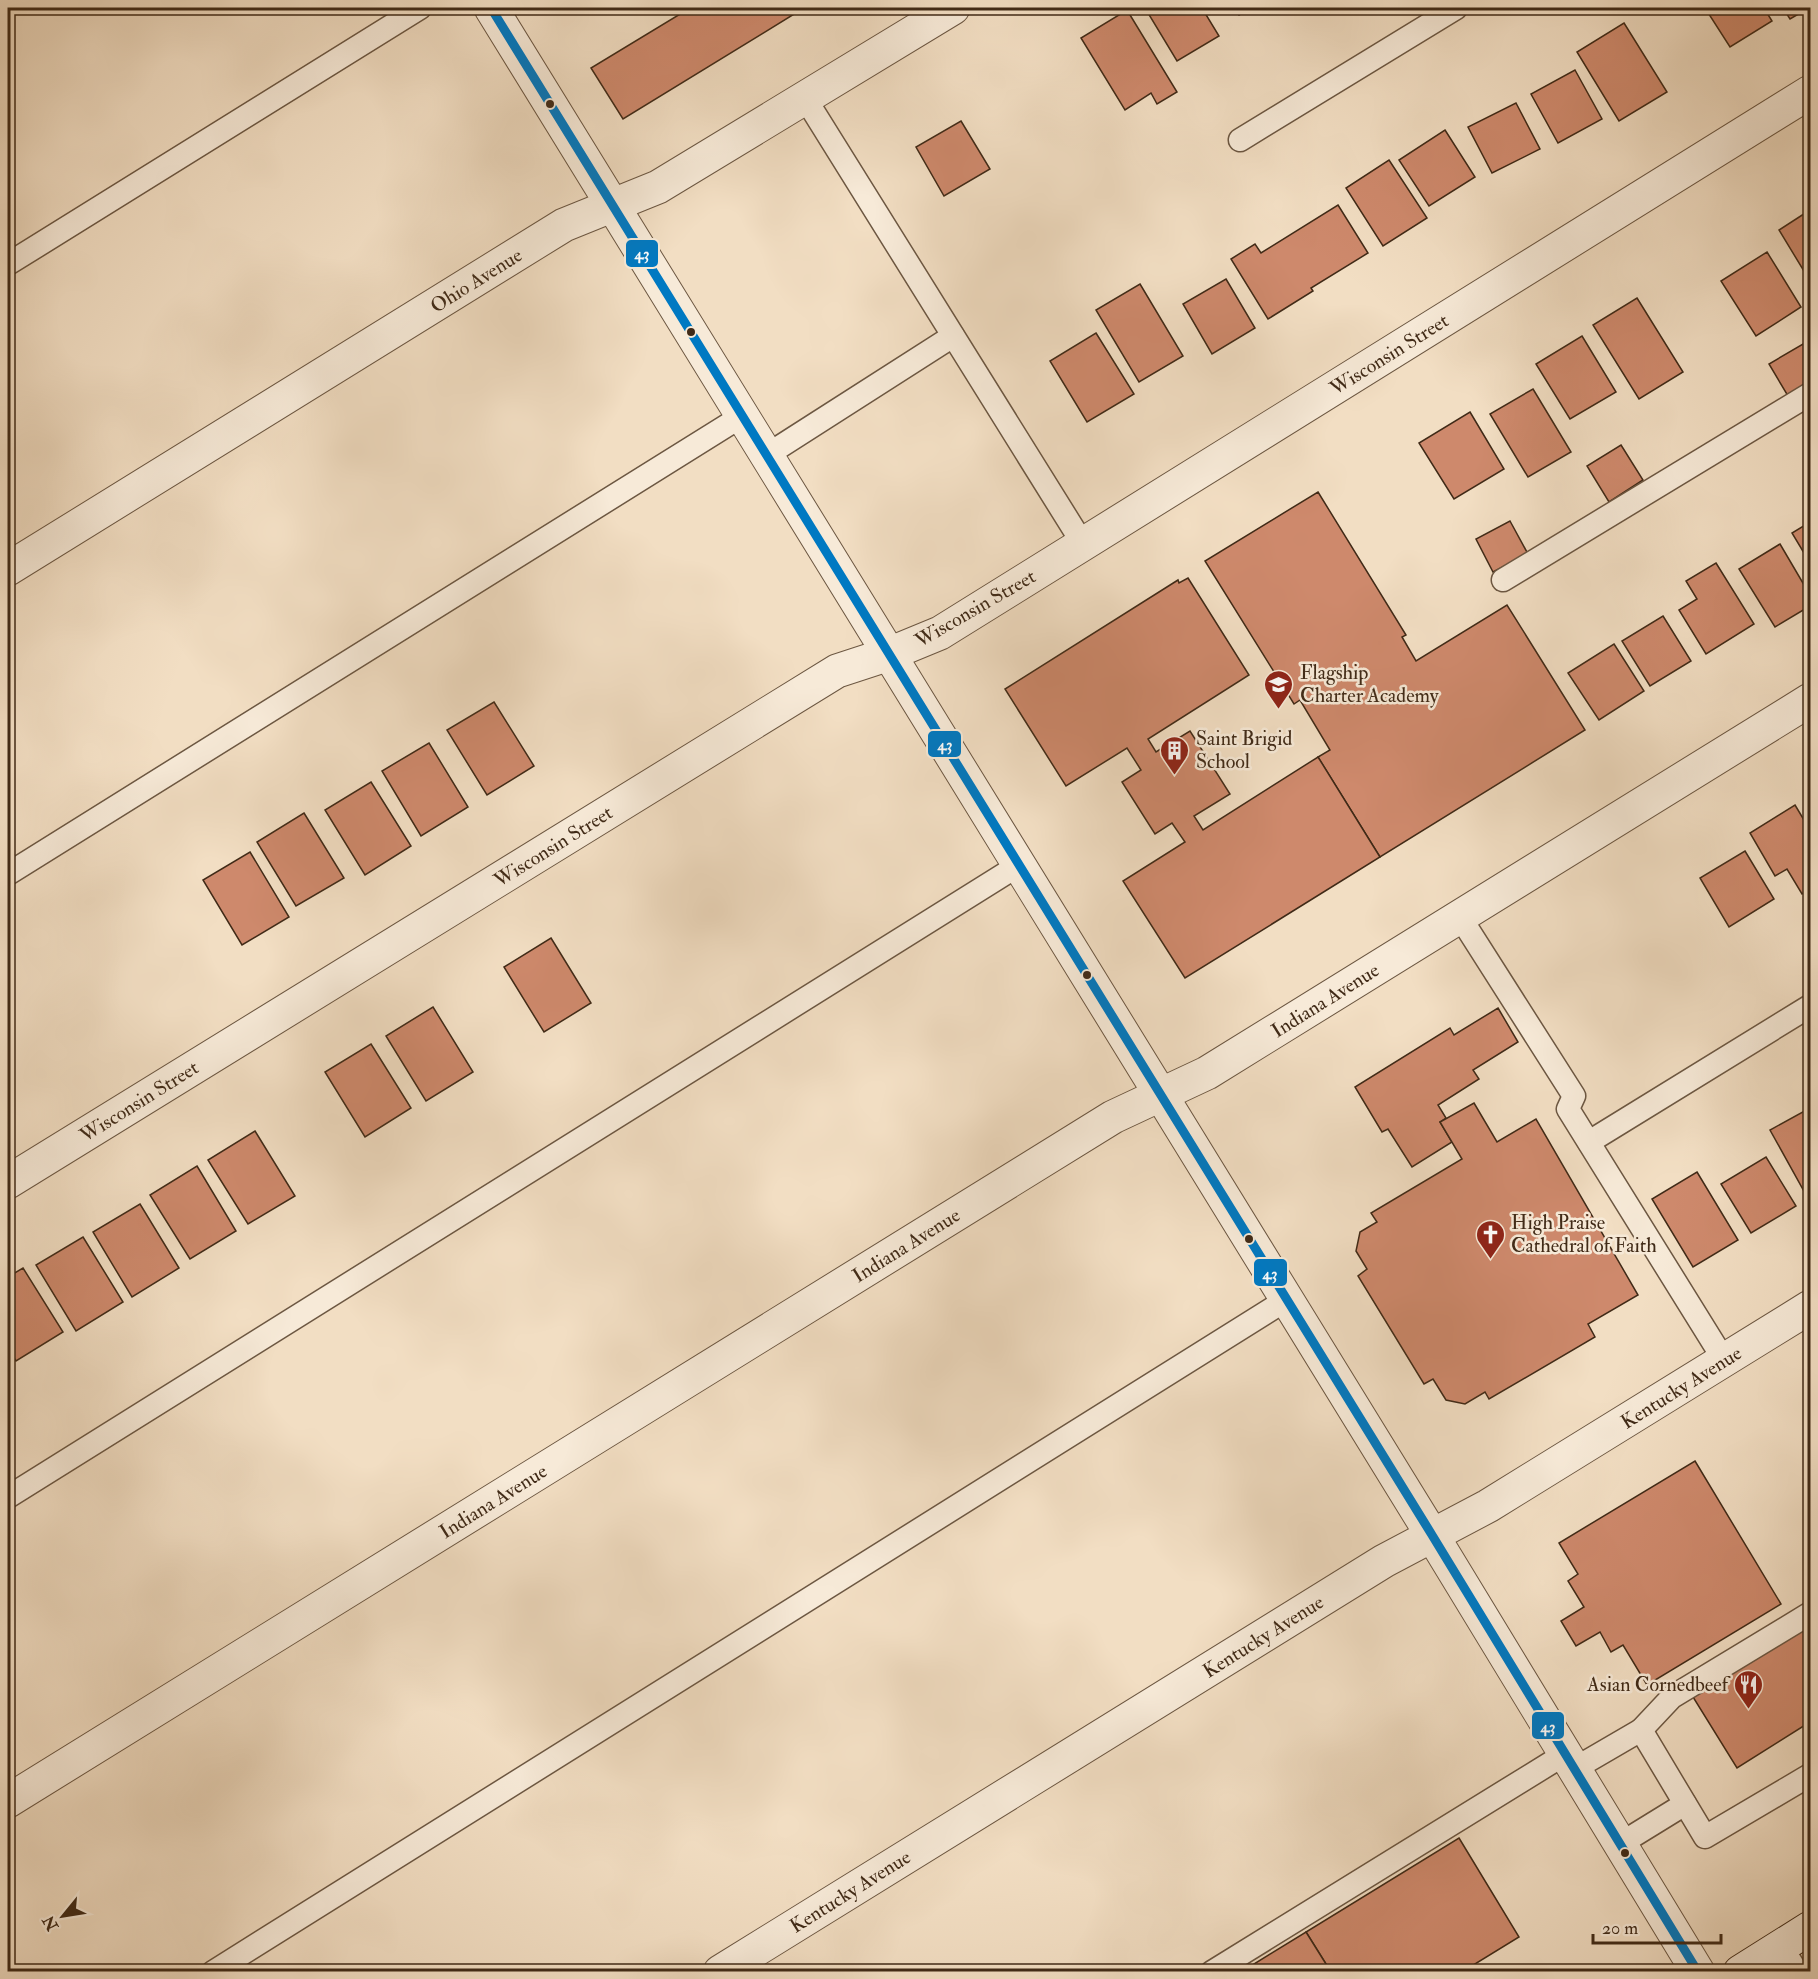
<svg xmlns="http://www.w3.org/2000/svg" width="1818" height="1979" viewBox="0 0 1818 1979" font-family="'IM FELL Double Pica',serif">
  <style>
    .building { fill: #ce896c; stroke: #402a17; stroke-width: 1.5 }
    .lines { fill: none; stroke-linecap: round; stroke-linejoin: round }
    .lane-casing { stroke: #6c5742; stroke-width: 25 }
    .street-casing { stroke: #6c5742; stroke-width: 35 }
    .secondary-casing { stroke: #402a17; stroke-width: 35 }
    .lane { stroke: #f7ead8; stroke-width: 22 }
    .street { stroke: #f7ead8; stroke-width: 33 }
    .secondary { stroke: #f7ead8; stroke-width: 33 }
    .bus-1-casing { stroke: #f7ead8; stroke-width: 14 }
    .bus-1 { stroke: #0079c2; stroke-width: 9 }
    .bus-dot { fill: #402a17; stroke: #f7ead8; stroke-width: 2 }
    .labels { text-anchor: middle; stroke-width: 5; stroke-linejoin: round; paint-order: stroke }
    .street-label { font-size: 20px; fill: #402a17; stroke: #f7ead8 }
    .poi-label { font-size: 20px; fill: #402a17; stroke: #f7ead8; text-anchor: start }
    .line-badge { stroke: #f7ead8; stroke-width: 2 }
    .badge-label { font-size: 16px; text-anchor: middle; font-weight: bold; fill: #fff }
  </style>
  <rect width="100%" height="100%" fill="#f2dec3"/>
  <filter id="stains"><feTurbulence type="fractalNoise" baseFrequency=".00333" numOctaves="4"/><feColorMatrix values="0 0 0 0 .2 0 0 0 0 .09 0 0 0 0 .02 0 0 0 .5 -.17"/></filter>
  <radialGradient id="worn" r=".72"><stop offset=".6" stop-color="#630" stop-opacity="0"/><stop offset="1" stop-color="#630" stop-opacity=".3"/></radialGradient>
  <g class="building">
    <polygon points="690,8 804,8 623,119 591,68"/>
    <polygon points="1145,8 1202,8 1219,36 1177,61"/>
    <polygon points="1235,8 1252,8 1239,15"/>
    <polygon points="1705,8 1764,8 1772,21 1730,47"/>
    <polygon points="1783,8 1809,8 1790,19"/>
    <polygon points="1127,10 1177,92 1157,104 1151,93 1125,110 1081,38"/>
    <polygon points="1624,23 1667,92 1619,121 1577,52"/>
    <polygon points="1575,70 1602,119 1558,143 1531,94"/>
    <polygon points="1516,103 1540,149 1492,173 1468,127"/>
    <polygon points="961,121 990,169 944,196 916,147"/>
    <polygon points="1445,130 1475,177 1429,206 1399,160"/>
    <polygon points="1389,160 1427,218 1383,246 1346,188"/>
    <polygon points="1338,205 1368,253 1311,288 1313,291 1268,319 1231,259 1255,244 1261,253"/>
    <polygon points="1810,210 1810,281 1779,230"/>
    <polygon points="1767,252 1801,307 1756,336 1721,281"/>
    <polygon points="1226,279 1255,328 1212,354 1183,304"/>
    <polygon points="1140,284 1183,356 1139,382 1096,310"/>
    <polygon points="1637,298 1683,372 1639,399 1593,325"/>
    <polygon points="1096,333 1134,394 1087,422 1050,361"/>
    <polygon points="1582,336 1616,392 1570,419 1536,364"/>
    <polygon points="1803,344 1810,357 1810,383 1788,396 1769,364"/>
    <polygon points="1533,389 1571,452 1528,477 1490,414"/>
    <polygon points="1470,412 1504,469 1454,499 1419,443"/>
    <polygon points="1621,445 1643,480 1609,502 1587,466"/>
    <polygon points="1318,492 1406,635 1402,637 1416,661 1507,605 1585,730 1380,857 1318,757 1330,750 1300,700 1294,704 1205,561"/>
    <polygon points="1510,521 1528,554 1493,572 1476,539"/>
    <polygon points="1810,522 1810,563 1792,533"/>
    <polygon points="1780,544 1810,595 1810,606 1775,627 1739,569"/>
    <polygon points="1716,563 1754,624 1706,654 1679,610 1697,599 1686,581"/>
    <polygon points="1188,578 1249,675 1148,739 1156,752 1190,731 1230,794 1194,816 1203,830 1318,757 1380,857 1185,978 1123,881 1185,842 1172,823 1155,834 1122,782 1141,770 1127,748 1066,786 1005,689 1178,580 1179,583"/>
    <polygon points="1663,616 1691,661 1650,686 1622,641"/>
    <polygon points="1614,644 1644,691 1599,720 1568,673"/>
    <polygon points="494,702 534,766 487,795 447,730"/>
    <polygon points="429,743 468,807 421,836 382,771"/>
    <polygon points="371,782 411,846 365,875 325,810"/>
    <polygon points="1795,805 1810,830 1810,889 1802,894 1787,869 1775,876 1750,833"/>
    <polygon points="304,813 344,878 296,906 257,842"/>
    <polygon points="1745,851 1774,899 1729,927 1700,878"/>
    <polygon points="250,852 289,917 242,945 203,880"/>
    <polygon points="551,938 591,1003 544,1032 504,967"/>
    <polygon points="433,1007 473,1072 426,1101 386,1036"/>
    <polygon points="1498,1008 1518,1042 1473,1070 1479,1079 1438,1105 1446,1118 1440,1122 1452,1142 1412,1167 1388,1129 1382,1132 1355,1087 1450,1028 1454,1035"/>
    <polygon points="371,1044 411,1108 365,1137 325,1072"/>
    <polygon points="1474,1103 1497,1142 1536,1119 1638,1295 1588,1324 1595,1337 1489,1399 1485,1392 1465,1404 1446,1400 1433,1379 1424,1384 1358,1276 1367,1269 1356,1251 1360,1232 1377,1222 1371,1213 1462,1159 1440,1122"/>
    <polygon points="1810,1108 1810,1202 1770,1130"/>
    <polygon points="255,1131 295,1196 248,1224 208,1160"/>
    <polygon points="1766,1157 1796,1206 1751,1233 1721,1184"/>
    <polygon points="197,1166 236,1231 190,1259 150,1195"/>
    <polygon points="1697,1172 1738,1240 1693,1267 1652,1199"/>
    <polygon points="140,1204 179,1268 132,1297 93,1232"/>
    <polygon points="83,1237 123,1302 76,1331 36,1265"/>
    <polygon points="23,1268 63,1332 16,1361 8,1348 8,1277"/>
    <polygon points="1695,1461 1781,1604 1647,1685 1623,1645 1611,1652 1600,1632 1576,1646 1561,1621 1584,1607 1568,1581 1578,1574 1559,1543"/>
    <polygon points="1810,1623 1810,1722 1737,1768 1693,1697"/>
    <polygon points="1459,1838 1519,1937 1462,1972 1331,1972 1306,1932"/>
    <polygon points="1306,1932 1331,1972 1241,1972"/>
  </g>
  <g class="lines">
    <defs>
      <g id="lane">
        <polyline points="805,98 1083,544"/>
        <polyline points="1240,140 1456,8"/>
        <polyline points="8,264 420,8"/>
        <polyline points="767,455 953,336"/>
        <polyline points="1503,580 1810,394"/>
        <polyline points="8,874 742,416"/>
        <polyline points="1460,917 1574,1096 1568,1109 1724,1360"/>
        <polyline points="1589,1142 1810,1006"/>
        <polyline points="8,1497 1019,865"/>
        <polyline points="1641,1730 1672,1697 1809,1614"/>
        <polyline points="1574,1769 1641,1730 1705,1837 1810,1775"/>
        <polyline points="1620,1844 1685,1804"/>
        <polyline points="1781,1946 1797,1972"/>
        <polyline points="213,1972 1286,1300"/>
        <polyline points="1212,1972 1565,1754"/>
      </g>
      <g id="street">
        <polyline points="491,8 1432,1535 1698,1972"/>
        <polyline points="8,569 564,225 658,187 953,8"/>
        <polyline points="8,1182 837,671 889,654 940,633 1810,92"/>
        <polyline points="8,1801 1113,1117 1207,1073 1810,700"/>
        <polyline points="720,1972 1384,1561 1488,1506 1810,1307"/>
      </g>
      <polyline id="secondary" points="1740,1972 1810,1928"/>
    </defs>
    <use href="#lane" class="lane-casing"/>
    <use href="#street" class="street-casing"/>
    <use href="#secondary" class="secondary-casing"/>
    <use href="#lane" class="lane"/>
    <use href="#street" class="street"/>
    <use href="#secondary" class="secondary"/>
    <defs>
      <polyline id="bus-1" points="491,8 1432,1535 1698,1972"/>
    </defs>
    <use href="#bus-1" class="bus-1-casing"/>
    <use href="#bus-1" class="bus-1"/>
  </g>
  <defs>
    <symbol id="school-pin" viewBox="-11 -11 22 30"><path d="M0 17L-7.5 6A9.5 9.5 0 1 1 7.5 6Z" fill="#8f2418" stroke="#f7ead8"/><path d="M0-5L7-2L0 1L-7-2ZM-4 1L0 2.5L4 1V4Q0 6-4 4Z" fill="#fff"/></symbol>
    <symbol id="building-pin" viewBox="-11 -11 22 30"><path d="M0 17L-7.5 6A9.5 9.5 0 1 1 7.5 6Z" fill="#8f2418" stroke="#f7ead8"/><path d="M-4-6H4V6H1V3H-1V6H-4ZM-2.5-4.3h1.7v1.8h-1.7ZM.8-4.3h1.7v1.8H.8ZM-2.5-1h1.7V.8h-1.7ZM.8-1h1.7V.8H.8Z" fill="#fff"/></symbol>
    <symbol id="church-pin" viewBox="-11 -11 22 30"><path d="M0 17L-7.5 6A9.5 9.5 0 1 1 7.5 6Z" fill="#8f2418" stroke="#f7ead8"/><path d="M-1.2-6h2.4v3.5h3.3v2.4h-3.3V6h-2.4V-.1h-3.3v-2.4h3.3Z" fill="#fff"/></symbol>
    <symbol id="restaurant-pin" viewBox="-11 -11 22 30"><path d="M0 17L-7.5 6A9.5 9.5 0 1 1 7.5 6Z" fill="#8f2418" stroke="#f7ead8"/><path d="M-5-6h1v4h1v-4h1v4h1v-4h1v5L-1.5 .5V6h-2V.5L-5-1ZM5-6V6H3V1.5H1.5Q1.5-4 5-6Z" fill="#fff"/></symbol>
  </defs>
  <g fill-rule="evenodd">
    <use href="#school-pin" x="1262" y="668" width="33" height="45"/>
    <use href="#building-pin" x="1158" y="734" width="33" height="45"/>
    <use href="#church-pin" x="1474" y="1218" width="33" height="45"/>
    <use href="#restaurant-pin" x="1732" y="1668" width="33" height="45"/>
  </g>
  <g class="bus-dot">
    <circle cx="550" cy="104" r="5"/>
    <circle cx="691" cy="332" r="5"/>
    <circle cx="1087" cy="975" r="5"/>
    <circle cx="1249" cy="1239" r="5"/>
    <circle cx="1625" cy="1853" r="5"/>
  </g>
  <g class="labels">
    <g class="street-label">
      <text transform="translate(476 280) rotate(-32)" y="7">Ohio Avenue</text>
      <text transform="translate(1389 354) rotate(-32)" y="7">Wisconsin Street</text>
      <text transform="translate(975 608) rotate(-30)" y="7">Wisconsin Street</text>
      <text transform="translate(553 846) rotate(-32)" y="7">Wisconsin Street</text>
      <text transform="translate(1325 1000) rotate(-32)" y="7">Indiana Avenue</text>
      <text transform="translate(139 1101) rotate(-32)" y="7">Wisconsin Street</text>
      <text transform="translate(906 1245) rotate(-32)" y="7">Indiana Avenue</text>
      <text transform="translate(1681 1387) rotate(-32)" y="7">Kentucky Avenue</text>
      <text transform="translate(493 1501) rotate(-32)" y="7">Indiana Avenue</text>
      <text transform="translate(1263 1636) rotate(-32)" y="7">Kentucky Avenue</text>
      <text transform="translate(850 1891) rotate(-32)" y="7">Kentucky Avenue</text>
    </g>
    <g class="poi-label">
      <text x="1300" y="679">Flagship<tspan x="1300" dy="23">Charter Academy</tspan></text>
      <text x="1196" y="745">Saint Brigid<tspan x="1196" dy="23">School</tspan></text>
      <text x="1511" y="1229">High Praise<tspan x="1511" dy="23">Cathedral of Faith</tspan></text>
      <text x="1728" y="1691" text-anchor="end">Asian Cornedbeef</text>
    </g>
  </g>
  <g class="line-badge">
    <rect x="625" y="239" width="34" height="29" rx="6" fill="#0079c2"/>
    <rect x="927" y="730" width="35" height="28" rx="6" fill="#0079c2"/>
    <rect x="1253" y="1258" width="35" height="29" rx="6" fill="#0079c2"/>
    <rect x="1531" y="1711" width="34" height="29" rx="6" fill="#0079c2"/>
  </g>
  <g class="badge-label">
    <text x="642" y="259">43</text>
    <text x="945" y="750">43</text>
    <text x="1270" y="1279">43</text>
    <text x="1548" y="1732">43</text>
  </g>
  <rect width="1818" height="1979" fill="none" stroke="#f2dec3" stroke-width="30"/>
  <rect x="9" y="9" width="1800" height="1961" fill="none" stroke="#402a17" stroke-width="3"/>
  <rect x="15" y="15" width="1788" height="1949" fill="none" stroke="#402a17" stroke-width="1.5"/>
  <g transform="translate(63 1916) rotate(240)" stroke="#f7ead8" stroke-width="4.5" paint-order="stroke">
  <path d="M0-4.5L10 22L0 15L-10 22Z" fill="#402a17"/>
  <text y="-9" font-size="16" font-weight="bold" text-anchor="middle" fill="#402a17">N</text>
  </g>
  <path d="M1593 1934v9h128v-9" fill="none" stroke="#402a17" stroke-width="3"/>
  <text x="1602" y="1934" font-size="18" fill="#402a17" stroke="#f7ead8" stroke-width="4.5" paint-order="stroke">20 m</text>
  <rect width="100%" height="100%" filter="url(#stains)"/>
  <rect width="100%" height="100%" fill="url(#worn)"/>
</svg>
